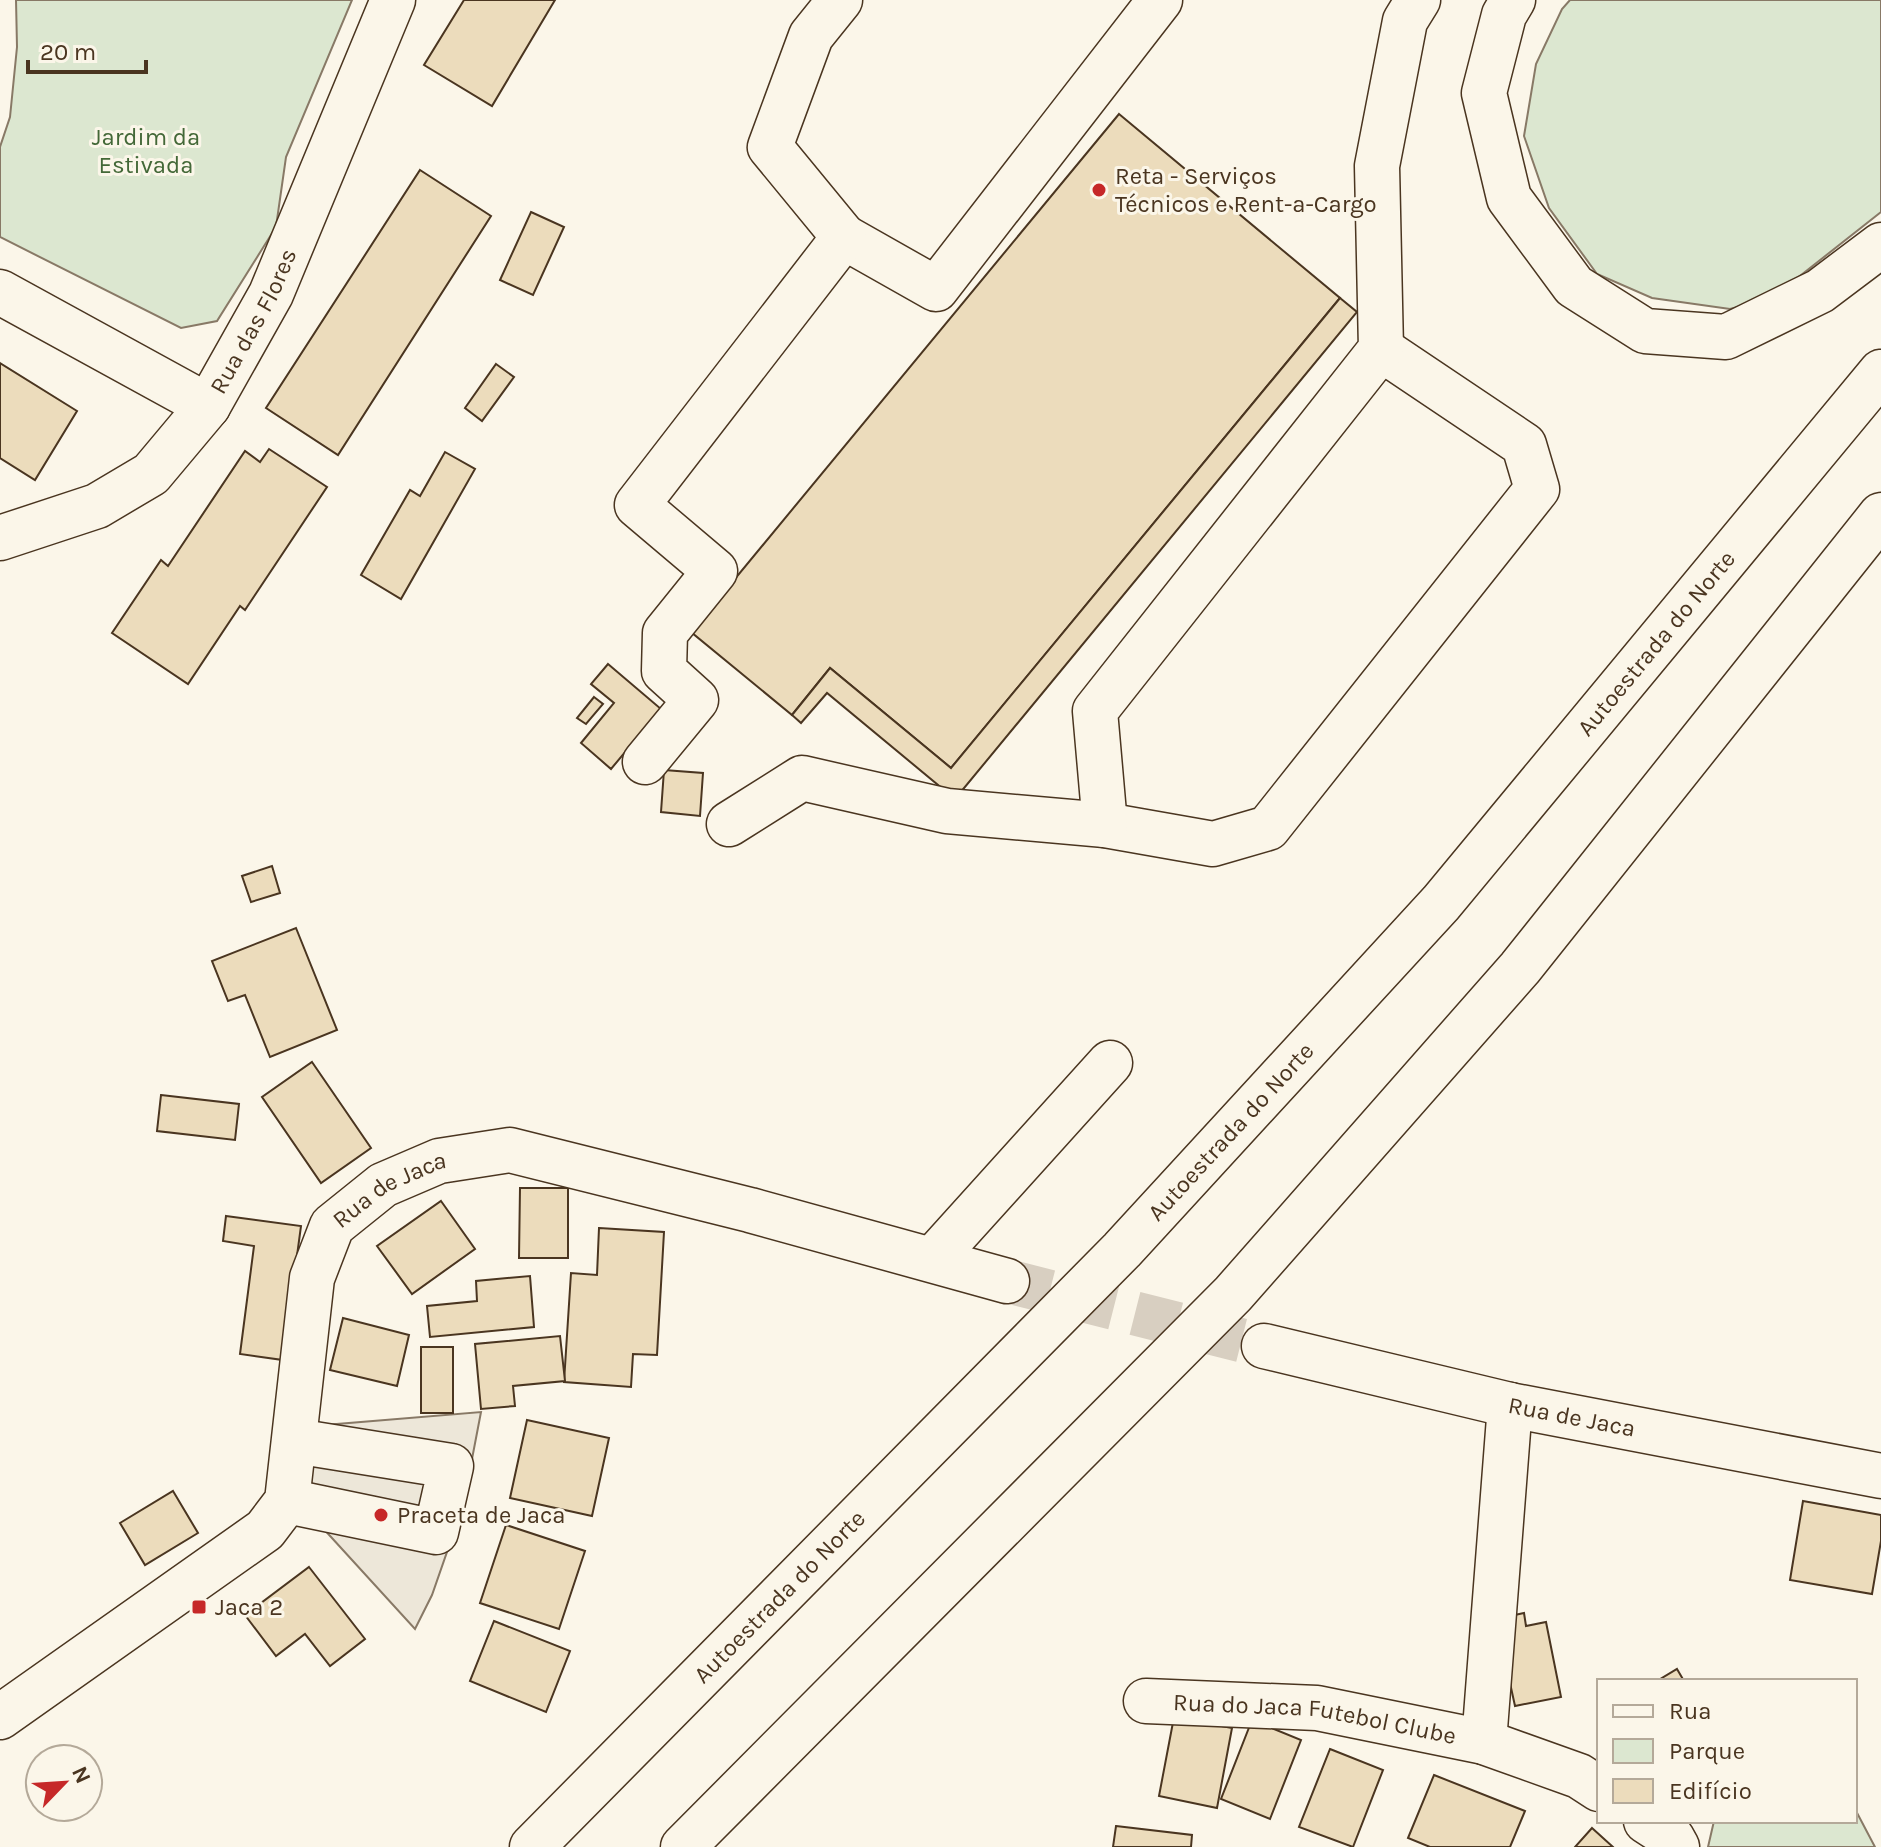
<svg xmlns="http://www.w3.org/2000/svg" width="1881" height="1847" viewBox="0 0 1881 1847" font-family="Karla,sans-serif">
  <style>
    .green { fill: #dce7d0; stroke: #887966; stroke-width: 2 }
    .parking { fill: #ede7d9; stroke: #887966; stroke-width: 2 }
    .building { fill: #ecdcbc; stroke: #4a3520; stroke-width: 2 }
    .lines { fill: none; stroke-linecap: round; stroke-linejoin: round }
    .minor-tunnel { stroke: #d8cfc1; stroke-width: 44; stroke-dasharray: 44 22; stroke-linecap: butt }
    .minor-casing { stroke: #4a3520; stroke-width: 47 }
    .highway-casing { stroke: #4a3520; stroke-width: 47 }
    .minor { stroke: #fbf6e9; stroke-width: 44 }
    .highway { stroke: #fbf6e9; stroke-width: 44 }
    .poi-dot { fill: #c62828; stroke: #fbf6e9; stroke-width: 3 }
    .labels { text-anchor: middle; stroke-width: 6; stroke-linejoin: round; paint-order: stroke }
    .park-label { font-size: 24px; fill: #436837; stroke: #fbf6e9 }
    .poi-label { font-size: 24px; fill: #4a3520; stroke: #fbf6e9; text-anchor: start }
    .street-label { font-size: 24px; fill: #4a3520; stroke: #fbf6e9 }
  </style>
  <rect width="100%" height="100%" fill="#fbf6e9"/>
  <g class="green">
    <polygon points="16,0 352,0 286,157 276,227 217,321 181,328 0,237 0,147 10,117 17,47"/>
    <polygon points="1570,0 1881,0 1881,212 1772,298 1730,309 1652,298 1597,274 1549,208 1524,136 1536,64 1562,9"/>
    <polygon points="1855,1809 1875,1847 1708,1847 1714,1821 1855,1821"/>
  </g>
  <polygon class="parking" points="481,1412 463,1506 432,1595 415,1629 321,1526 301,1523 313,1426"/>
  <g class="building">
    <polygon points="464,0 555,0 492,106 424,65"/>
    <polygon points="1119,114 1340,298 951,768 830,668 792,715 691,632"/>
    <polygon points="420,170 491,216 338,455 266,408"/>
    <polygon points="531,212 564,227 533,295 500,280"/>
    <polygon points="1340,298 1357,312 955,799 827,693 801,723 792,715 830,668 951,768"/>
    <polygon points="0,363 77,411 35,480 0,458"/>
    <polygon points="496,364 514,377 482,421 465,408"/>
    <polygon points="269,449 327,487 245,610 240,606 188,684 112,633 161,560 168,566 245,451 260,462"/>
    <polygon points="445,452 475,469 401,599 361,575 410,490 420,496"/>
    <polygon points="608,664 661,709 611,769 581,743 614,703 591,684"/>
    <polygon points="594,697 603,704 586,724 577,718"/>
    <polygon points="664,770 703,773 700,816 661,812"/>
    <polygon points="272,866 280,893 251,902 242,876"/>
    <polygon points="296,928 337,1030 270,1057 245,995 228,1001 212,961"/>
    <polygon points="312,1062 371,1148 321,1183 262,1097"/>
    <polygon points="161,1095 239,1104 235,1140 157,1131"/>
    <polygon points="520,1188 568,1188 568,1258 519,1258"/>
    <polygon points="441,1201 475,1249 412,1294 377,1246"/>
    <polygon points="226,1216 301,1226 283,1360 240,1354 254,1246 223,1241"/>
    <polygon points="599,1228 664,1232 657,1355 633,1354 631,1387 564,1382 571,1273 597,1275"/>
    <polygon points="530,1276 534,1327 430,1337 427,1306 477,1301 476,1281"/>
    <polygon points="343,1318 409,1335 397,1386 330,1370"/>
    <polygon points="560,1336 565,1381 513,1386 515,1406 481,1409 475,1344"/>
    <rect x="421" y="1347" width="32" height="66"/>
    <polygon points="527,1420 609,1438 592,1516 510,1498"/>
    <polygon points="173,1491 198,1533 145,1565 120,1523"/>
    <polygon points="1803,1501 1881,1515 1881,1541 1872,1594 1790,1580"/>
    <polygon points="506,1525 585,1551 559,1629 480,1603"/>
    <polygon points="309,1567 365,1639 330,1666 305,1634 276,1656 245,1615"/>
    <polygon points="1524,1613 1526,1626 1546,1622 1561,1697 1515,1706 1496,1619"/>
    <polygon points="494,1621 570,1651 546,1712 470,1681"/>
    <polygon points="1677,1669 1684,1681 1657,1681"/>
    <polygon points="1174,1717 1232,1728 1217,1808 1159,1796"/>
    <polygon points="1252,1720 1301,1740 1270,1819 1221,1799"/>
    <polygon points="1330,1749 1383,1770 1353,1847 1299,1827"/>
    <polygon points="1434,1775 1525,1811 1510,1847 1430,1847 1408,1838"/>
    <polygon points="1116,1826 1192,1835 1191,1847 1113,1847"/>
    <polygon points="1592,1828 1613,1847 1575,1847"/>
  </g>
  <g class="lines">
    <polyline class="minor-tunnel" points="1007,1281 1264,1346"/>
    <defs>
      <g id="minor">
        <polyline points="844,237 936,289 1160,0"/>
        <polyline points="0,292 208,406"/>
        <path id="s1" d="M 0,538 L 97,506 L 151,474 L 208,406 L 271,294 L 393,0"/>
        <polyline points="645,762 696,700 664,671 665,633 715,571 637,505 844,237 770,147 811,36 840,0"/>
        <polyline points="729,824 802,778 947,811 1105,825 1213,844 1268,828 1537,489 1524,445 1381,349"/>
        <polyline points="1105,825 1095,711 1381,349 1377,166 1405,21 1418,0"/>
        <polyline points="933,1259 1110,1063"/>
        <path id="s2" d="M 1264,1346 L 1510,1405 L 1881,1476"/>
        <polyline points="287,1501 436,1532 451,1466 295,1441"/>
        <path id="s3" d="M 1146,1701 L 1317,1708 L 1484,1742 L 1579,1776 L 1599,1789"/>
        <path id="s4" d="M 0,1717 L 265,1530 L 287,1501 L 312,1278 L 332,1226 L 383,1185 L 439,1161 L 510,1150 L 750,1210 L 1007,1281"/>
        <polyline points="1484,1742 1510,1405"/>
        <polyline points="1646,1821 1672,1838 1677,1847"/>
      </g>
      <g id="highway">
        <polyline points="1513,0 1504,15 1484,93 1509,198 1574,286 1645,331 1726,337 1820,291 1881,245"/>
        <path id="s5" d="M 532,1847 L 1122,1250 L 1441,903 L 1881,372"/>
        <polyline points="683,1847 1233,1294 1520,968 1881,515"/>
      </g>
    </defs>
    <use href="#minor" class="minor-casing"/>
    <use href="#highway" class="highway-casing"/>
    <use href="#minor" class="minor"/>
    <use href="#highway" class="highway"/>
  </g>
  <g class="poi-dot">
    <circle cx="1099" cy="190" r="8"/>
    <circle cx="381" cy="1515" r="8"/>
    <rect x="191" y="1599" width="16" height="16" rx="4"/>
  </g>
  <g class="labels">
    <g class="park-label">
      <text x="146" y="145">Jardim da<tspan x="146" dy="28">Estivada</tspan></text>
    </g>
    <g class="poi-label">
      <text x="1115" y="184">Reta - Serviços<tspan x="1115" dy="28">Técnicos e Rent-a-Cargo</tspan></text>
      <text x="397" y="1523">Praceta de Jaca</text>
      <text x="215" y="1615">Jaca 2</text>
    </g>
    <g class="street-label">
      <text dy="8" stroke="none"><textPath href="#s1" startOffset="350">Rua das Flores</textPath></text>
      <text dy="8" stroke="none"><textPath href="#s5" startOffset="1648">Autoestrada do Norte</textPath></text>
      <text dy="8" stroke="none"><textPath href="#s5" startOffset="1000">Autoestrada do Norte</textPath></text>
      <text dy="8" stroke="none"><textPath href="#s4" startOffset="710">Rua de Jaca</textPath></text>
      <text dy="8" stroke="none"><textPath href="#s2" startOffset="316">Rua de Jaca</textPath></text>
      <text dy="8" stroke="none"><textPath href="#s5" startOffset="352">Autoestrada do Norte</textPath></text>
      <text dy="8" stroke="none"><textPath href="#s3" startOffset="170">Rua do Jaca Futebol Clube</textPath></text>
    </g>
  </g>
  <rect x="1597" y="1679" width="260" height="144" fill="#fbf6e9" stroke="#b4a999" stroke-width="2"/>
  <rect x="1613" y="1705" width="40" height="12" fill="#fbf6e9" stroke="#b4a999" stroke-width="2"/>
  <text x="1669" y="1719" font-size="24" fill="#4a3520">Rua</text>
  <rect x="1613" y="1739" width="40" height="24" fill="#dce7d0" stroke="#b4a999" stroke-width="2"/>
  <text x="1669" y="1759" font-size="24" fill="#4a3520">Parque</text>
  <rect x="1613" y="1779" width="40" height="24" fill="#ecdcbc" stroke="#b4a999" stroke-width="2"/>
  <text x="1669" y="1799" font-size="24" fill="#4a3520">Edifício</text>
  <g transform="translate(64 1783) rotate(65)"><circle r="38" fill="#fbf6e9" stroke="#b4a999" stroke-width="2"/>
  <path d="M0-6L14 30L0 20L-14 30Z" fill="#c62828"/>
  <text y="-12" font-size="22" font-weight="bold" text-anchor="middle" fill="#4a3520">N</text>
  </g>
  <path d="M28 60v12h118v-12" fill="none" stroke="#4a3520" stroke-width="4"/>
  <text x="40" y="60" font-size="24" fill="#4a3520" stroke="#fbf6e9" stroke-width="6" paint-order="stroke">20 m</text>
</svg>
